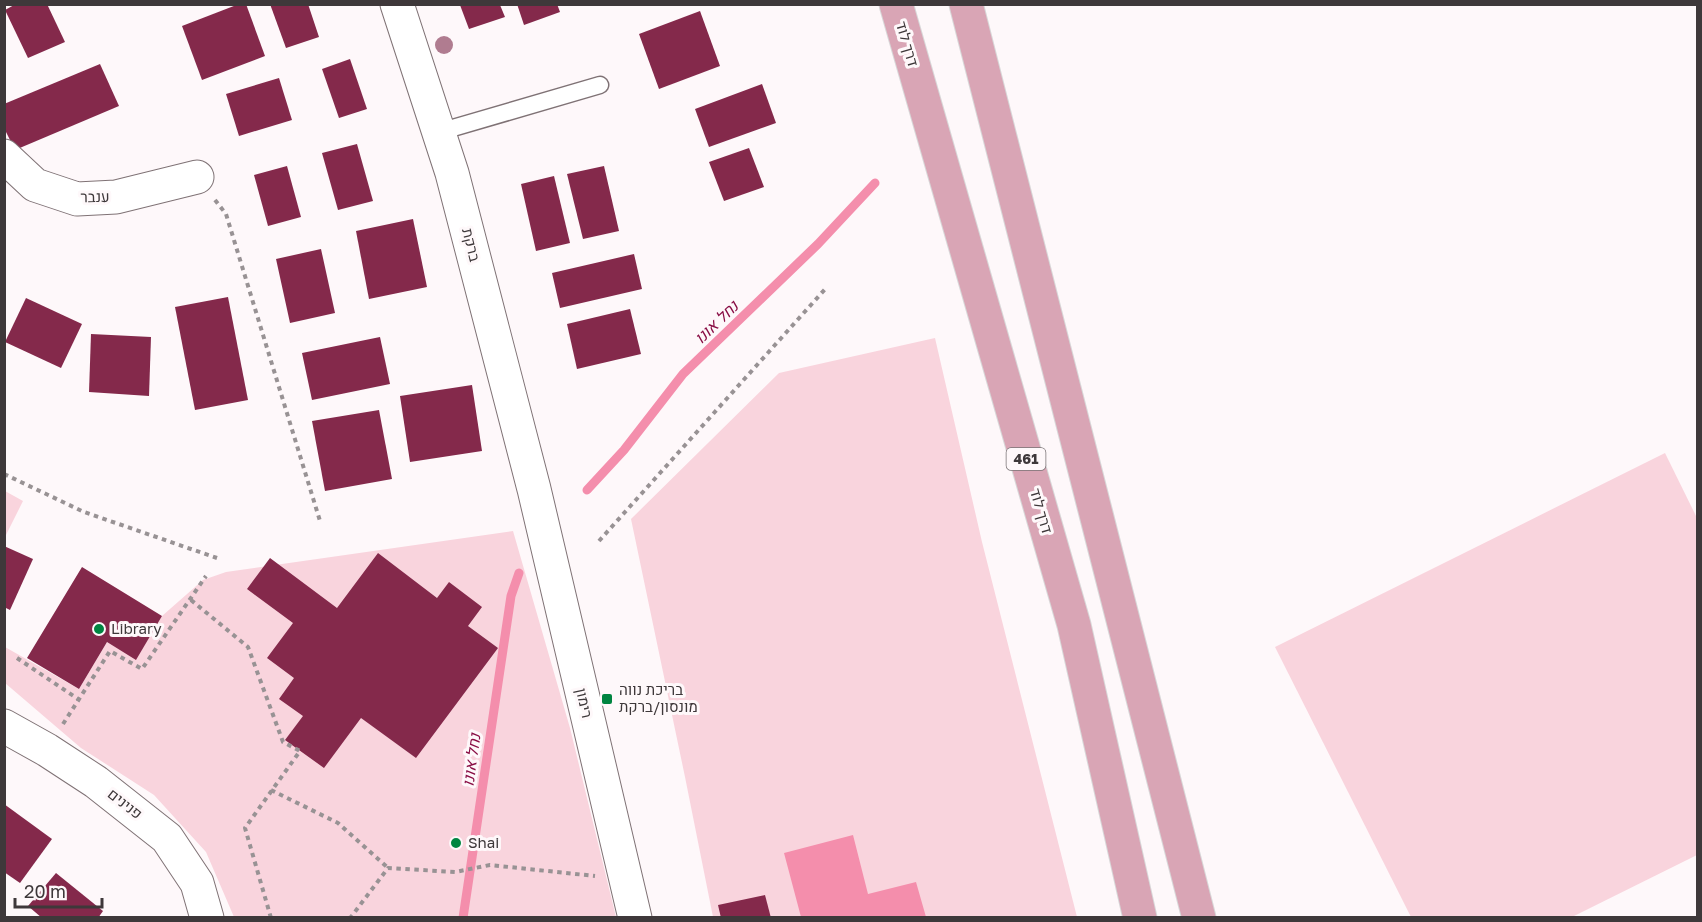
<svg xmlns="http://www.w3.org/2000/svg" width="1702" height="922" viewBox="0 0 1702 922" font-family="'Golos Text',Heebo,sans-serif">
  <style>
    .green { fill: #f9d4dd }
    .water { fill: #f48eac }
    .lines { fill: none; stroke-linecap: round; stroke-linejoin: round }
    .stream { stroke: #f48eac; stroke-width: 9 }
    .building { fill: #84294b }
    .service-casing { stroke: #7f7275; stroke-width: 19 }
    .minor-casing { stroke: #7f7275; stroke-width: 35 }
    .primary-casing { stroke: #d8d7d8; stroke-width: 35 }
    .path { stroke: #989294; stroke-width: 4; stroke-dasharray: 4.5 4.5; stroke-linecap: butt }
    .service { stroke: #fff; stroke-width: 16 }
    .minor { stroke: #fff; stroke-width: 33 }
    .primary { stroke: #d9a5b5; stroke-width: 33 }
    .tree { fill: #b07c90 }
    .poi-dot { fill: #008541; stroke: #fef8fa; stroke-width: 2 }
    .labels { text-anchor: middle; stroke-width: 6; stroke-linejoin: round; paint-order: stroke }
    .shield { fill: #fef8fa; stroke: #787274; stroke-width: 1.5 }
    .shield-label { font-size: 14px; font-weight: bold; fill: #3e383a }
    .street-label { font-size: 15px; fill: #3e383a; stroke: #fef8fa }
    .poi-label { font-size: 15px; fill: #3e383a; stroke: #fef8fa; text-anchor: start }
    .water-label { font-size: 16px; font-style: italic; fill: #890e45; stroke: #fef8fa }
  </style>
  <rect width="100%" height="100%" fill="#fef8fa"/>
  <g class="green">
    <polygon points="935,338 982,542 1077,917 713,917 685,777 631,519 779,373"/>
    <polygon points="1665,453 1697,518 1697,855 1572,917 1411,917 1275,647"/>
    <polygon points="5,491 23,501 5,537 4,537"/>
    <polygon points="513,531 570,728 616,917 234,917 206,852 154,795 81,748 5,683 5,647 79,689 107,642 136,659 162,616 203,580 226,572"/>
  </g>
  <polygon class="water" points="853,835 868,894 916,882 926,917 801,917 784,853"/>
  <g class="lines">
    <g class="stream">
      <polyline points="587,490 624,450 683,374 818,244 875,183"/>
      <polyline points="463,918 511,596 519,573"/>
    </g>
  </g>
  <g class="building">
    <polygon points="16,4 47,4 65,42 28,58 5,10"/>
    <polygon points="239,4 246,4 265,56 202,80 182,26"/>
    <polygon points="270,4 308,4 319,37 286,48"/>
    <polygon points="517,4 557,4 560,12 524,25"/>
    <polygon points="460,5 500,5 505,17 469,29"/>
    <polygon points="700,11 720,66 659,89 639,34"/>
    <polygon points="350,59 367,109 339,118 322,69"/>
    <polygon points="100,64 119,106 15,150 4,128 4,104"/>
    <polygon points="279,78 292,120 239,136 226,94"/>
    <polygon points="762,84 776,123 709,147 695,109"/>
    <polygon points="357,144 373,201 338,210 322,153"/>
    <polygon points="749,148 764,187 724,201 709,162"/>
    <polygon points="287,166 301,217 268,226 254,175"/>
    <polygon points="604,166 619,231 583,239 567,174"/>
    <polygon points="554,176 570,243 536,251 521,184"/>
    <polygon points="413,219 427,287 369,299 356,231"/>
    <polygon points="321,249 335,313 290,323 276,259"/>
    <polygon points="634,254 642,289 560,308 552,273"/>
    <polygon points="228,297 248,400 195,410 175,307"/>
    <polygon points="26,298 82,324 61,368 5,342"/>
    <polygon points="630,309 641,354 577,369 567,324"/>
    <polygon points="91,334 151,337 149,396 89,392"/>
    <polygon points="380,337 390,384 312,400 302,353"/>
    <polygon points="472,385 482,451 410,462 400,396"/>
    <polygon points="379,410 392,479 325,491 312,421"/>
    <polygon points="4,546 33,559 10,610 4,607"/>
    <polygon points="378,553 437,598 449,582 482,607 468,626 498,648 416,758 361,718 324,768 285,740 303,716 279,699 294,678 267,658 293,623 247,589 270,558 337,608"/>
    <polygon points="82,567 162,616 136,660 107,642 79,689 27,658"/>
    <polygon points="4,804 52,839 20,883 4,872"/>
    <polygon points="56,873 103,911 98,918 42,918 28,906"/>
    <polygon points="765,895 771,918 721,918 718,905"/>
  </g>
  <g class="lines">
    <defs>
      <polyline id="service" points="439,132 600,85"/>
      <g id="minor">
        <polyline points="397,4 452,173 534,489 635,918"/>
        <polyline points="4,156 35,185 77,199 116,197 197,177"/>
        <polyline points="4,726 47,750 96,782 167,838 197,883 207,918"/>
      </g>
      <g id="primary">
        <polyline points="896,4 1074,625 1140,918"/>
        <polyline points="966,4 1199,918"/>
      </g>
    </defs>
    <use href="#service" class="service-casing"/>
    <use href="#minor" class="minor-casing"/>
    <use href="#primary" class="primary-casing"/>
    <g class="path">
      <polyline points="215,200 226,214 320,521"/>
      <polyline points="4,474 84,512 217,558"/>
      <polyline points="599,541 827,287"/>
      <polyline points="191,600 248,647 283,742 300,751 245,828 271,918"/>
      <polyline points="17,658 78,699"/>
      <polyline points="63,724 110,651 142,669 206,576"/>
      <polyline points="271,790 338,823 388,868"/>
      <polyline points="349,918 351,917 388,868 455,872 490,865 595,876"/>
    </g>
    <use href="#service" class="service"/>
    <use href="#minor" class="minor"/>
    <use href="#primary" class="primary"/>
  </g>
  <circle class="tree" cx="444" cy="45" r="9"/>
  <g class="poi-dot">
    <circle cx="99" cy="629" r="6"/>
    <rect x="601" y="693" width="12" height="12" rx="3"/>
    <circle cx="456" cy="843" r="6"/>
  </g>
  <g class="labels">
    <rect class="shield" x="1006.5" y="448" width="39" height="22" rx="4.5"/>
    <g class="shield-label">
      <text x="1026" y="464">461</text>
    </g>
    <g class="street-label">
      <text transform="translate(907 44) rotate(74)" y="5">דרך לוד</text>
      <text transform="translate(95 197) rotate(-1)" y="5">ענבר</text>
      <text transform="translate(471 245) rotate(76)" y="5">ברקת</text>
      <text transform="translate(1041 511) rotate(74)" y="5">דרך לוד</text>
      <text transform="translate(584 703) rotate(77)" y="5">רימון</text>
      <text transform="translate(125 804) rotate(38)" y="5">פנינים</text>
    </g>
    <g class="poi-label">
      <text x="111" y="634">Library</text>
      <text x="619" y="695">בריכת נווה<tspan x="619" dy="17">מונסון/ברקת</tspan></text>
      <text x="468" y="848">Shai</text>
    </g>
    <g class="water-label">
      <text transform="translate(716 322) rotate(-44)" y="6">נחל אונו</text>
      <text transform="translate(471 760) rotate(-82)" y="6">נחל אונו</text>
    </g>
  </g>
  <rect width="1702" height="922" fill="none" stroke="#3e383a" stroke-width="12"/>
  <path d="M15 898v9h87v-9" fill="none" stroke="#3e383a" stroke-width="3"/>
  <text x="24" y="898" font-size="18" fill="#3e383a" stroke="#fef8fa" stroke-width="4.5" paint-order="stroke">20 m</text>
</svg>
